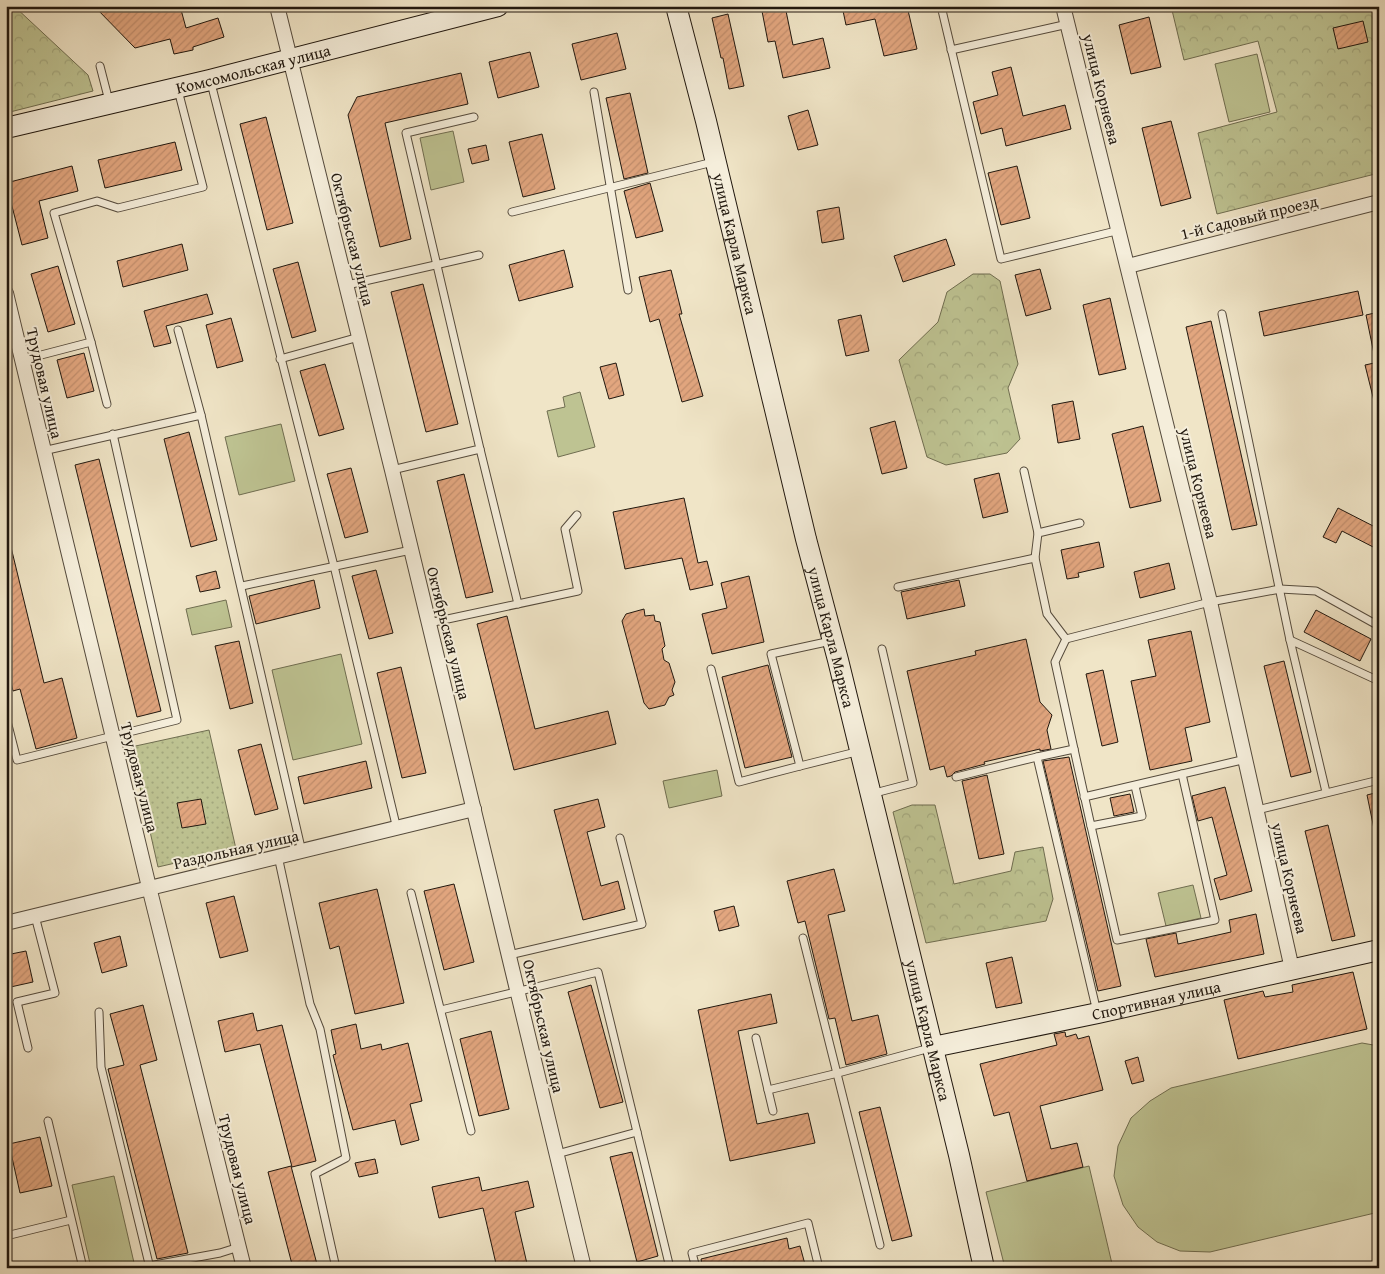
<svg xmlns="http://www.w3.org/2000/svg" width="1385" height="1274" viewBox="0 0 1385 1274" font-family="'Gentium Book Plus',serif">
  <style>
    .forest { fill: url(#forest-crowns); stroke: #6f6d50 }
    .park { fill: #bec392; stroke: #6f6d50 }
    .garden { fill: url(#garden-dots); stroke: #6f6d50 }
    .building { fill: url(#building-hatch); stroke: #20170e }
    .lines { fill: none; stroke-linecap: round; stroke-linejoin: round }
    .lane-casing { stroke: #544a3c; stroke-width: 9 }
    .street-casing { stroke: #544a3c; stroke-width: 16 }
    .secondary-casing { stroke: #20170e; stroke-width: 22 }
    .lane { stroke: #f5eedb; stroke-width: 7 }
    .street { stroke: #f5eedb; stroke-width: 14 }
    .secondary { stroke: #f5eedb; stroke-width: 20 }
    .labels { text-anchor: middle; stroke-width: 4; stroke-linejoin: round; paint-order: stroke }
    .street-label { font-size: 16px; fill: #20170e; stroke: #f5eedb }
  </style>
  <defs>
    <pattern id="forest-crowns" width="20" height="18" patternUnits="userSpaceOnUse" patternTransform="scale(1.25)"><rect width="20" height="18" fill="#bec392"/><path d="M2 6a3 3 0 1 1 6 0M12 15a3 3 0 1 1 6 0" fill="none" stroke="#a3a77d"/></pattern>
    <pattern id="garden-dots" width="8" height="8" patternUnits="userSpaceOnUse" patternTransform="scale(1.25)"><rect width="8" height="8" fill="#bec392"/><path d="M2 2h.1M6 6h.1" fill="none" stroke="#a3a77d" stroke-width="1.8" stroke-linecap="round"/></pattern>
    <pattern id="building-hatch" width="6" height="6" patternUnits="userSpaceOnUse" patternTransform="scale(1.25)"><rect width="6" height="6" fill="#e2a67f"/><path d="M-1 1l2-2M0 6l6-6M5 7l2-2" fill="none" stroke="#c28e6d"/></pattern>
  </defs>
  <rect width="100%" height="100%" fill="#f0e5c7"/>
  <filter id="stains"><feTurbulence type="fractalNoise" baseFrequency=".004" numOctaves="4"/><feColorMatrix values="0 0 0 0 .2 0 0 0 0 .09 0 0 0 0 .02 0 0 0 .5 -.17"/></filter>
  <radialGradient id="worn" r=".72"><stop offset=".6" stop-color="#630" stop-opacity="0"/><stop offset="1" stop-color="#630" stop-opacity=".3"/></radialGradient>
  <g class="forest">
    <polygon points="6,6 14,6 88,75 93,91 6,113"/>
    <polygon points="1171,6 1379,6 1379,173 1217,214 1198,133 1277,112 1258,41 1184,60"/>
    <polygon points="973,274 990,274 1000,281 1018,364 1008,388 1020,439 1007,453 946,465 927,457 899,360 938,322 947,292"/>
    <polygon points="912,805 935,805 954,884 1011,871 1015,852 1043,847 1053,899 1046,921 926,943 893,812"/>
  </g>
  <g class="park">
    <polygon points="1257,54 1270,112 1229,122 1215,64"/>
    <polygon points="453,131 464,182 431,190 420,138"/>
    <polygon points="580,392 595,447 558,457 547,411 565,407 563,397"/>
    <polygon points="281,424 295,481 239,495 225,437"/>
    <polygon points="226,600 232,627 192,635 186,609"/>
    <polygon points="341,654 362,744 293,760 272,670"/>
    <polygon points="717,770 722,796 669,808 663,781"/>
    <polygon points="1193,885 1201,918 1166,926 1158,893"/>
    <polygon points="1362,1043 1379,1046 1379,1212 1210,1252 1180,1251 1157,1242 1138,1227 1123,1205 1114,1176 1118,1146 1131,1118 1150,1101 1171,1088"/>
    <polygon points="1089,1166 1113,1268 1005,1268 986,1192"/>
    <polygon points="114,1176 135,1267 91,1268 72,1185"/>
  </g>
  <polygon class="garden" points="209,730 236,849 158,867 131,747"/>
  <g class="building">
    <polygon points="94,6 180,6 186,28 218,18 224,37 193,47 193,50 174,54 170,39 135,48"/>
    <polygon points="761,6 785,6 793,45 823,38 830,68 783,78 775,41 768,42"/>
    <polygon points="842,6 907,6 917,49 884,56 875,19 846,25"/>
    <polygon points="728,14 744,86 729,89 723,58 721,58 712,18"/>
    <polygon points="1149,17 1161,67 1131,74 1119,25"/>
    <polygon points="1363,21 1368,42 1338,49 1333,28"/>
    <polygon points="617,33 626,69 581,80 572,44"/>
    <polygon points="530,52 539,87 498,98 489,62"/>
    <polygon points="1011,67 1023,116 1065,105 1071,129 1006,146 1002,128 981,134 973,102 998,95 992,72"/>
    <polygon points="461,73 468,104 385,123 411,239 380,247 348,115 357,97"/>
    <polygon points="630,93 648,173 624,179 606,98"/>
    <polygon points="808,110 818,145 798,150 788,116"/>
    <polygon points="266,117 293,223 267,230 240,124"/>
    <polygon points="1171,121 1191,198 1161,206 1142,128"/>
    <polygon points="542,134 555,189 523,197 509,142"/>
    <polygon points="175,142 182,170 105,188 98,160"/>
    <polygon points="486,145 489,160 472,164 468,149"/>
    <polygon points="72,166 78,191 39,201 48,238 22,245 6,183"/>
    <polygon points="1017,166 1030,218 1001,225 988,173"/>
    <polygon points="650,183 663,231 636,238 624,191"/>
    <polygon points="839,207 844,239 822,243 817,211"/>
    <polygon points="946,239 955,265 903,282 894,256"/>
    <polygon points="182,244 188,270 123,287 117,261"/>
    <polygon points="564,250 573,287 519,301 509,265"/>
    <polygon points="298,262 316,331 292,338 273,269"/>
    <polygon points="58,266 75,324 48,332 31,274"/>
    <polygon points="1040,269 1051,309 1026,316 1015,275"/>
    <polygon points="671,270 682,314 679,314 703,396 682,402 659,319 650,322 639,277"/>
    <polygon points="423,284 458,424 426,432 391,292"/>
    <polygon points="1358,291 1363,315 1264,336 1259,312"/>
    <polygon points="207,294 213,314 166,326 171,343 154,347 144,311"/>
    <polygon points="1110,298 1126,369 1099,375 1083,305"/>
    <polygon points="1379,312 1379,353 1374,354 1366,315"/>
    <polygon points="861,315 869,351 846,356 838,320"/>
    <polygon points="231,318 243,361 217,368 206,325"/>
    <polygon points="1211,321 1257,525 1232,530 1186,327"/>
    <polygon points="84,353 94,391 67,398 57,360"/>
    <polygon points="1379,362 1379,404 1375,405 1365,365"/>
    <polygon points="616,363 624,395 609,399 600,367"/>
    <polygon points="325,364 344,429 319,436 300,371"/>
    <polygon points="1073,401 1080,439 1058,443 1052,405"/>
    <polygon points="895,421 907,468 882,474 870,428"/>
    <polygon points="1143,426 1161,501 1130,508 1112,434"/>
    <polygon points="189,432 217,540 191,547 164,439"/>
    <polygon points="99,459 161,711 137,717 75,465"/>
    <polygon points="351,468 368,532 345,538 327,474"/>
    <polygon points="999,473 1008,512 983,518 974,479"/>
    <polygon points="464,474 493,592 466,598 437,481"/>
    <polygon points="684,498 698,563 707,561 713,585 690,590 682,558 625,569 613,512"/>
    <polygon points="1338,508 1379,529 1379,550 1342,531 1336,543 1323,537"/>
    <polygon points="1099,542 1104,567 1078,573 1079,577 1067,579 1061,550"/>
    <polygon points="6,543 10,543 44,683 62,678 77,738 36,749 20,689 13,691 6,661"/>
    <polygon points="1169,563 1175,589 1140,598 1134,572"/>
    <polygon points="376,570 393,633 369,639 352,576"/>
    <polygon points="216,571 220,588 200,592 196,576"/>
    <polygon points="749,576 764,642 712,654 702,614 727,608 721,583"/>
    <polygon points="314,580 320,608 256,624 249,596"/>
    <polygon points="959,580 965,606 907,619 901,592"/>
    <polygon points="644,609 645,616 654,615 655,621 660,622 665,646 662,649 664,660 669,663 675,682 672,690 674,695 669,697 665,705 649,709 644,703 622,621 626,614"/>
    <polygon points="1316,610 1371,639 1360,661 1304,632"/>
    <polygon points="507,616 535,729 608,711 616,744 514,770 477,624"/>
    <polygon points="1191,631 1210,722 1185,728 1192,761 1150,770 1131,681 1156,676 1148,640"/>
    <polygon points="1026,639 1040,702 1052,715 1047,730 1051,749 1040,751 1040,749 984,762 985,764 955,772 951,776 947,777 944,766 930,770 907,671 976,655 975,651"/>
    <polygon points="239,641 253,703 230,709 215,646"/>
    <polygon points="1284,661 1311,772 1291,777 1264,666"/>
    <polygon points="768,665 792,757 745,768 722,677"/>
    <polygon points="401,667 426,773 402,778 377,673"/>
    <polygon points="1103,670 1118,742 1102,746 1086,674"/>
    <polygon points="261,744 278,809 255,815 238,750"/>
    <polygon points="1069,757 1121,986 1098,991 1043,761"/>
    <polygon points="366,761 372,788 304,804 298,777"/>
    <polygon points="987,775 1004,854 979,859 962,781"/>
    <polygon points="1225,787 1252,891 1220,900 1214,879 1227,875 1212,817 1198,821 1192,796"/>
    <polygon points="1379,792 1379,828 1374,829 1367,795"/>
    <polygon points="1130,794 1134,812 1114,816 1110,798"/>
    <polygon points="201,799 206,824 182,828 177,803"/>
    <polygon points="598,799 605,827 587,832 601,886 618,881 625,909 583,920 554,810"/>
    <polygon points="1328,825 1355,936 1332,941 1305,831"/>
    <polygon points="834,869 845,911 828,915 852,1021 878,1015 887,1054 846,1065 835,1018 829,1019 805,921 798,923 787,881"/>
    <polygon points="454,884 474,962 444,970 424,891"/>
    <polygon points="377,889 404,1003 355,1014 339,946 330,949 319,903"/>
    <polygon points="234,896 248,951 220,958 206,903"/>
    <polygon points="734,906 739,926 719,931 714,911"/>
    <polygon points="1256,914 1264,954 1155,977 1146,939 1176,933 1178,944 1231,932 1229,920"/>
    <polygon points="120,936 127,966 102,973 94,943"/>
    <polygon points="26,951 33,982 6,988 6,955"/>
    <polygon points="1012,957 1022,1003 996,1008 986,963"/>
    <polygon points="1353,972 1367,1029 1238,1059 1224,1000 1263,991 1265,997 1293,992 1292,985"/>
    <polygon points="591,985 623,1102 600,1108 568,992"/>
    <polygon points="771,994 777,1023 738,1031 757,1124 808,1113 815,1143 730,1161 698,1010"/>
    <polygon points="143,1005 157,1060 140,1065 188,1253 157,1259 108,1069 124,1065 110,1014"/>
    <polygon points="253,1013 257,1031 282,1025 316,1161 292,1167 260,1044 225,1052 218,1021"/>
    <polygon points="356,1024 361,1049 381,1044 382,1050 408,1043 422,1101 410,1104 419,1140 401,1145 395,1120 353,1130 333,1055 336,1054 331,1030"/>
    <polygon points="491,1031 509,1109 479,1116 460,1039"/>
    <polygon points="1065,1032 1066,1037 1076,1034 1078,1039 1089,1036 1103,1090 1040,1106 1051,1149 1077,1143 1083,1167 1027,1181 1009,1112 994,1116 980,1064 1057,1045 1054,1034"/>
    <polygon points="1138,1057 1144,1081 1132,1084 1125,1061"/>
    <polygon points="880,1107 912,1236 892,1241 859,1112"/>
    <polygon points="40,1137 52,1186 20,1193 9,1144"/>
    <polygon points="632,1152 658,1256 637,1262 610,1157"/>
    <polygon points="375,1159 378,1173 359,1177 355,1163"/>
    <polygon points="291,1166 318,1268 293,1268 282,1226 268,1172"/>
    <polygon points="479,1177 482,1191 528,1181 534,1207 515,1212 528,1268 497,1268 483,1208 439,1218 432,1187"/>
    <polygon points="787,1238 789,1249 800,1246 806,1268 703,1268 701,1259"/>
  </g>
  <g class="lines">
    <defs>
      <g id="lane">
        <polyline points="941,6 1001,259 1120,230"/>
        <polyline points="951,50 1068,24"/>
        <polyline points="100,66 109,101"/>
        <polyline points="211,83 334,566 397,829"/>
        <polyline points="594,92 628,290"/>
        <polyline points="512,212 713,162"/>
        <polyline points="347,285 479,255"/>
        <polyline points="1222,314 1290,640"/>
        <polyline points="178,330 201,415"/>
        <polyline points="91,342 107,404"/>
        <polyline points="280,359 359,337"/>
        <polyline points="22,360 91,342 54,213 97,201 118,208 203,187 178,90"/>
        <polyline points="480,449 518,604"/>
        <polyline points="43,451 201,415 302,852"/>
        <polyline points="392,470 480,449 406,133 474,117"/>
        <polyline points="1024,471 1038,533"/>
        <polyline points="1080,523 1038,533 1035,558 1047,614 1066,639 1210,602 1280,589 1316,591 1379,626"/>
        <polyline points="242,586 411,550"/>
        <polyline points="898,587 1035,558"/>
        <polyline points="429,623 578,591 565,529 577,515"/>
        <polyline points="1066,639 1055,662 1074,749 1037,757 1097,1012"/>
        <polyline points="831,641 771,654 800,766 860,751"/>
        <polyline points="711,669 739,782 800,766"/>
        <polyline points="6,717 17,760 177,720 113,434"/>
        <polyline points="1074,749 1091,826 1142,816 1135,786"/>
        <polyline points="956,777 1037,757"/>
        <polyline points="1326,792 1290,640 1379,681"/>
        <polyline points="871,794 913,783 882,649"/>
        <polyline points="1084,797 1246,759"/>
        <polyline points="1257,810 1379,780"/>
        <polyline points="1091,826 1117,940 1215,920 1182,774"/>
        <polyline points="278,856 310,1004 320,1029 346,1158 315,1174 336,1268"/>
        <polyline points="411,893 471,1131"/>
        <polyline points="803,938 880,1245"/>
        <polyline points="509,955 642,924 620,838"/>
        <polyline points="441,1010 598,972 637,1132"/>
        <polyline points="99,1012 101,1067 150,1268"/>
        <polyline points="756,1038 768,1090 838,1073 930,1048"/>
        <polyline points="28,1048 17,1002 55,993 35,916"/>
        <polyline points="768,1090 773,1111"/>
        <polyline points="48,1121 83,1268"/>
        <polyline points="557,1154 637,1132 670,1268"/>
        <polyline points="6,1236 71,1220"/>
        <polyline points="149,1266 220,1253 239,1247"/>
        <polyline points="696,1268 692,1253 808,1223 819,1268"/>
      </g>
      <g id="street">
        <polyline points="277,6 392,470 584,1268"/>
        <polyline points="1063,6 1210,602 1292,969"/>
        <polyline points="1128,266 1379,202"/>
        <polyline points="6,293 149,887 244,1268"/>
        <polyline points="6,923 474,809"/>
      </g>
      <g id="secondary">
        <path id="s1" d="M 676,6 L 706,121 L 806,539 L 838,660 L 959,1155 L 984,1268"/>
        <path id="s2" d="M 6,128 L 210,80 L 498,6"/>
        <path id="s3" d="M 933,1047 L 1098,1013 L 1379,950"/>
      </g>
    </defs>
    <use href="#lane" class="lane-casing"/>
    <use href="#street" class="street-casing"/>
    <use href="#secondary" class="secondary-casing"/>
    <use href="#lane" class="lane"/>
    <use href="#street" class="street"/>
    <use href="#secondary" class="secondary"/>
  </g>
  <g class="labels">
    <g class="street-label">
      <text dy="6" stroke="none"><textPath href="#s2" startOffset="254">Комсомольская улица</textPath></text>
      <text transform="translate(1102 89) rotate(76)" y="6">улица Корнеева</text>
      <text transform="translate(1249 217) rotate(-14)" y="6">1-й Садовый проезд</text>
      <text transform="translate(353 239) rotate(76)" y="6">Октябрьская улица</text>
      <text dy="6" stroke="none"><textPath href="#s1" startOffset="245">улица Карла Маркса</textPath></text>
      <text transform="translate(45 383) rotate(77)" y="6">Трудовая улица</text>
      <text transform="translate(1199 483) rotate(76)" y="6">улица Корнеева</text>
      <text transform="translate(449 633) rotate(76)" y="6">Октябрьская улица</text>
      <text dy="6" stroke="none"><textPath href="#s1" startOffset="650">улица Карла Маркса</textPath></text>
      <text transform="translate(140 777) rotate(76)" y="6">Трудовая улица</text>
      <text transform="translate(236 849) rotate(-13)" y="6">Раздольная улица</text>
      <text transform="translate(1290 878) rotate(77)" y="6">улица Корнеева</text>
      <text dy="6" stroke="none"><textPath href="#s3" startOffset="228">Спортивная улица</textPath></text>
      <text transform="translate(544 1026) rotate(77)" y="6">Октябрьская улица</text>
      <text dy="6" stroke="none"><textPath href="#s1" startOffset="1055">улица Карла Маркса</textPath></text>
      <text transform="translate(238 1169) rotate(76)" y="6">Трудовая улица</text>
    </g>
  </g>
  <rect width="1385" height="1274" fill="none" stroke="#f0e5c7" stroke-width="25"/>
  <rect x="8" y="8" width="1370" height="1259" fill="none" stroke="#20170e" stroke-width="2.5"/>
  <rect x="12" y="12" width="1360" height="1249" fill="none" stroke="#20170e"/>
  <rect width="100%" height="100%" filter="url(#stains)"/>
  <rect width="100%" height="100%" fill="url(#worn)"/>
</svg>
